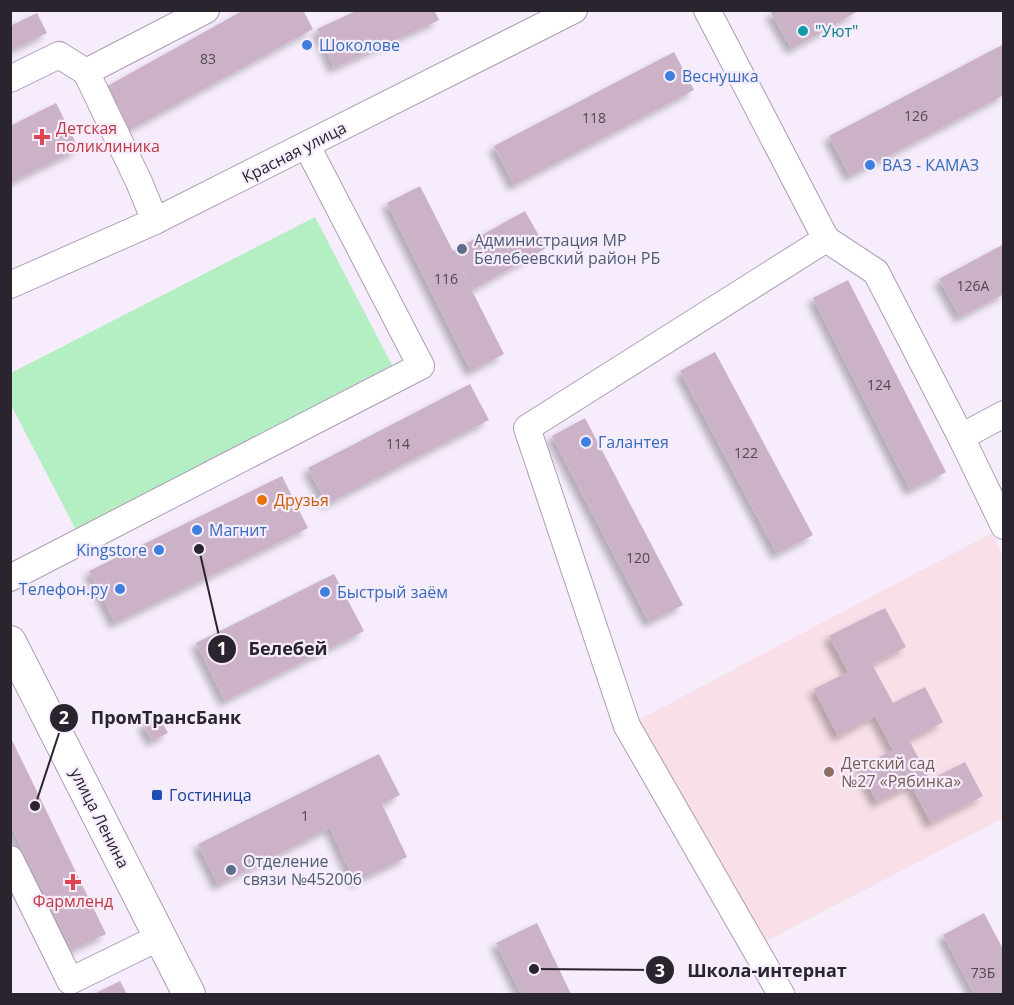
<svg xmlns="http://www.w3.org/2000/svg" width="1014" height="1005" viewBox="0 0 1014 1005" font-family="'Open Sans',sans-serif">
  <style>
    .education { fill: #f8dfe8 }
    .green { fill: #b3efc2 }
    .building { fill: #ccb2c6; filter: url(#shadow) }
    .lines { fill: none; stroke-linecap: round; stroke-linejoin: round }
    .minor-casing { stroke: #ad9cb6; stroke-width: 28 }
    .major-casing { stroke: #ad9cb6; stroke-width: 34 }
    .minor { stroke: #fff; stroke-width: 26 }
    .major { stroke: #fff; stroke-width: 32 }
    .culture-dot { fill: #0f9aa8; stroke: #f6ecfc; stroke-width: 2 }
    .shop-dot { fill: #3f7fe0; stroke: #f6ecfc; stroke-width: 2 }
    .health-dot { fill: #e0444e; stroke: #f6ecfc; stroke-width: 2 }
    .service-dot { fill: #5c6f8a; stroke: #f6ecfc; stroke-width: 2 }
    .food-dot { fill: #e8710a; stroke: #f6ecfc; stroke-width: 2 }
    .education-dot { fill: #8d6e63; stroke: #f6ecfc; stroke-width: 2 }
    .transit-dot { fill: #1a4fb4; stroke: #f6ecfc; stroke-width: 2 }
    .labels { text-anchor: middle; stroke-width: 4.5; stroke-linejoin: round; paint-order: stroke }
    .number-label { font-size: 14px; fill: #524854 }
    .culture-label { font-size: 16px; fill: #0d838f; stroke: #f6ecfc; text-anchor: start }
    .shop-label { font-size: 16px; fill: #366cbe; stroke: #f6ecfc; text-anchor: start }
    .health-label { font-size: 16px; fill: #be3a42; stroke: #f6ecfc; text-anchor: start }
    .street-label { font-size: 16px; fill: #2a242e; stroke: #f6ecfc }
    .service-label { font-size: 16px; fill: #4e5e75; stroke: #f6ecfc; text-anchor: start }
    .food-label { font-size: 16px; fill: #c56008; stroke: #f6ecfc; text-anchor: start }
    .education-label { font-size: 16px; fill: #785e54; stroke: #f6ecfc; text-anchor: start }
    .transit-label { font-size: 16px; fill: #164399; stroke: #f6ecfc; text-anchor: start }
    .leader { fill: none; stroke: #2a242e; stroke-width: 2 }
    .callout-dot { fill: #2a242e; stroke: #f6ecfc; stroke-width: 2 }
    .mark-label { font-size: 18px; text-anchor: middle; font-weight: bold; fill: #fff }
    .callout-label { font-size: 18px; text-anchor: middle; font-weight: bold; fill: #2a242e; stroke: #f6ecfc; stroke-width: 4.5; stroke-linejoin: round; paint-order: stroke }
  </style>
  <defs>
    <filter id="shadow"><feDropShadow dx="-5.5" dy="5.5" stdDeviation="3" flood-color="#0004"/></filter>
  </defs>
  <rect width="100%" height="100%" fill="#f6ecfc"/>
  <polygon class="education" points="992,533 1003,556 1003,818 755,947 627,726"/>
  <polygon class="green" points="315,217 392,365 76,530 11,405 11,373"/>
  <g class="building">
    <polygon points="244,10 303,10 313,29 126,132 102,89"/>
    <polygon points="358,10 434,10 439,20 334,68 317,29"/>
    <polygon points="775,10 860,10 792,49 771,13"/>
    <polygon points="37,13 47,33 10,51 10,26"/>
    <polygon points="1004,44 1004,95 850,176 829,136"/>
    <polygon points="674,52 694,90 514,185 494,146"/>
    <polygon points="56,103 79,149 10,183 10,126"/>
    <polygon points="420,186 453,251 525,211 546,248 474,289 459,265 504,354 471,371 387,203"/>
    <polygon points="1004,244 1004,294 960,317 939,279"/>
    <polygon points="848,280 946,472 910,490 813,298"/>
    <polygon points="715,352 813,535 777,554 680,371"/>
    <polygon points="470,384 489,420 327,504 308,468"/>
    <polygon points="585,418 683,605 649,622 552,436"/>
    <polygon points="282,476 308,528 115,623 89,571"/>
    <polygon points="334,574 364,631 225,701 196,643"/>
    <polygon points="885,608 906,647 872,664 893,703 925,687 943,722 909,740 930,780 965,762 983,796 931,823 911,785 877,802 859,768 893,750 875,716 838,736 814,689 848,672 829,636"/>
    <polygon points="159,716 168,733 152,741 143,724"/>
    <polygon points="10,736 106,934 72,950 10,824"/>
    <polygon points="379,754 400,795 382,804 407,857 355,882 330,828 218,885 198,844"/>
    <polygon points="984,913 1004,951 1004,994 974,994 943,935"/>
    <polygon points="537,923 571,994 521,994 496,943"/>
    <polygon points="120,981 127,994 94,994"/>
  </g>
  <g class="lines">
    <defs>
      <g id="minor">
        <polyline points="707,10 826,239 527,428 627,726 781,994"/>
        <polyline points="86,72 139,182 155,221"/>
        <polyline points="10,79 59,55 86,72 206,10"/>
        <polyline points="826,239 876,272 961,437 1004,526"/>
        <polyline points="10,285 155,221 574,10"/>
        <polyline points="961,437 1004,414"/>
        <polyline points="10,578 421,366 307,146"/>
        <polyline points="10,859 70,981 160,937"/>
      </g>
      <polyline id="major" points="10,642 189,994"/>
    </defs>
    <use href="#minor" class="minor-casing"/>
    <use href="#major" class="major-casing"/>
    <use href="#minor" class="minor"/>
    <use href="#major" class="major"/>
  </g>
  <circle class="culture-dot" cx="803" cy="31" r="6"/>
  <g class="shop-dot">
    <circle cx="307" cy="45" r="6"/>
    <circle cx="670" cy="76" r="6"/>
    <circle cx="870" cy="165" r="6"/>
    <circle cx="586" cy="442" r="6"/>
    <circle cx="197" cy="530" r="6"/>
    <circle cx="159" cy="550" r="6"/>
    <circle cx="120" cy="589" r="6"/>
    <circle cx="325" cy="592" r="6"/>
  </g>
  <g class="health-dot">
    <path d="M39 128h6v6h6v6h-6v6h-6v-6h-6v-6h6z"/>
    <path d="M70 873h6v6h6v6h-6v6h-6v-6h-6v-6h6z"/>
  </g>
  <g class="service-dot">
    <circle cx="462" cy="249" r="6"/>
    <circle cx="231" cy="870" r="6"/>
  </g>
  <circle class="food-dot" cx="262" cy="500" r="6"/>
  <circle class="education-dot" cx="829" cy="772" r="6"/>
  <rect class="transit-dot" x="151" y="789" width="12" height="12" rx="3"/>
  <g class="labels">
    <g class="number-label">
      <text x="208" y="64">83</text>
      <text x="916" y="121">126</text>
      <text x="594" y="123">118</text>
      <text x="446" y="284">116</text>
      <text x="973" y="291">126А</text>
      <text x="879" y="390">124</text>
      <text x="398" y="449">114</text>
      <text x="746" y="458">122</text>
      <text x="638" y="563">120</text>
      <text x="305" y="821">1</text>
      <text x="983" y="978">73Б</text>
    </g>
    <g class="culture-label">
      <text x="815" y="37">"Уют"</text>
    </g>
    <g class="shop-label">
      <text x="319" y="51">Шоколове</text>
      <text x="682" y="82">Веснушка</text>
      <text x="882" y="171">ВАЗ - КАМАЗ</text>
      <text x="598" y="448">Галантея</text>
      <text x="209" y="536">Магнит</text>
      <text x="147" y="556" text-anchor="end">Kingstore</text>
      <text x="108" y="595" text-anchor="end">Телефон.ру</text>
      <text x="337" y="598">Быстрый заём</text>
    </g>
    <g class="health-label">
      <text x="56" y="134">Детская<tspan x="56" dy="18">поликлиника</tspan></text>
      <text x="73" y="907" text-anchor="middle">Фармленд</text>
    </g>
    <g class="street-label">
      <text transform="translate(294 152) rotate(-27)" y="6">Красная улица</text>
      <text transform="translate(100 818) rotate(63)" y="6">улица Ленина</text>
    </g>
    <g class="service-label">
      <text x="474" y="246">Администрация МР<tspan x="474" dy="18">Белебеевский район РБ</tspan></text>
      <text x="243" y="867">Отделение<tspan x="243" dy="18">связи №452006</tspan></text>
    </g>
    <g class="food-label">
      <text x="274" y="506">Друзья</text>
    </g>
    <g class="education-label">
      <text x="841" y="769">Детский сад<tspan x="841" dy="18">№27 «Рябинка»</tspan></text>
    </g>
    <g class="transit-label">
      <text x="169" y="801">Гостиница</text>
    </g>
  </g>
  <path class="leader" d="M199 549L222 649M35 806L64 718M534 969L660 970"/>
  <g class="callout-dot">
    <circle cx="199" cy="549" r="6"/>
    <circle cx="35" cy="806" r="6"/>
    <circle cx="534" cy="969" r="6"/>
    <circle cx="222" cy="649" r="15"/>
    <circle cx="64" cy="718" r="15"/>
    <circle cx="660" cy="970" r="15"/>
  </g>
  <g class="mark-label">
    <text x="222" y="655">1</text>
    <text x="64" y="724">2</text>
    <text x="660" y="977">3</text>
  </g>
  <g class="callout-label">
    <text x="288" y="655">Белебей</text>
    <text x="166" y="724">ПромТрансБанк</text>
    <text x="767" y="977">Школа-интернат</text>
  </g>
  <rect width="1014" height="1005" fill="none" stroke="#2a242e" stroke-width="24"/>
</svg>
